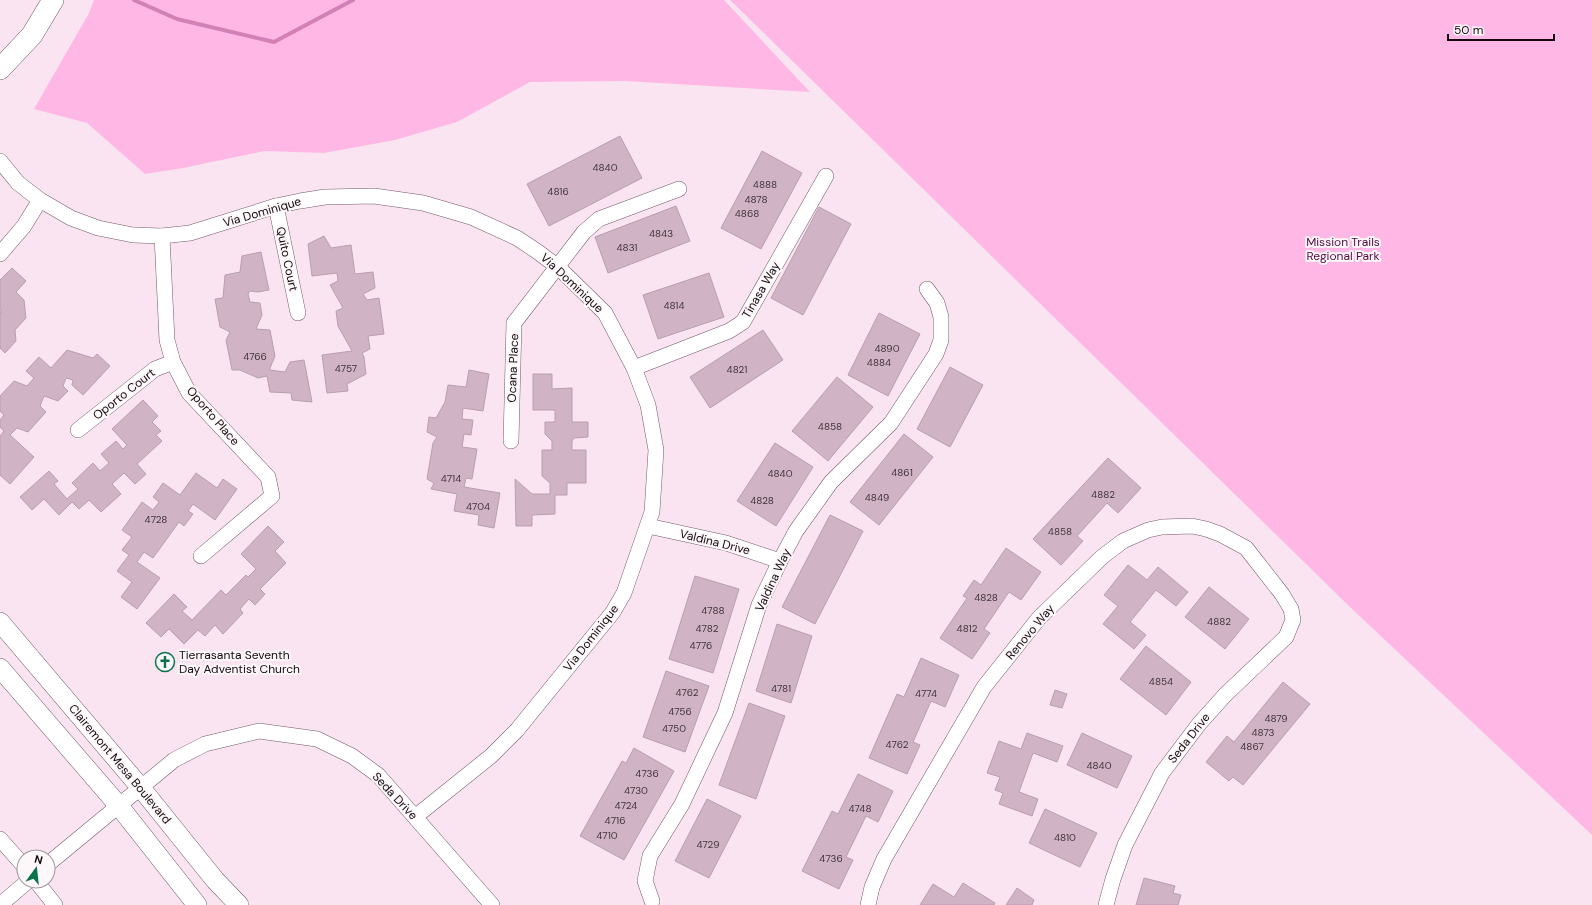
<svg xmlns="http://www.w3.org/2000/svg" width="1592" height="905" viewBox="0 0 1592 905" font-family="'DM Sans',sans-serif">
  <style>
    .green { fill: #ffb8e5 }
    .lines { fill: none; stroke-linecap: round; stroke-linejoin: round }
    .stream { stroke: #d181b6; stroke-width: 4 }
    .building { fill: #d0b4c5; stroke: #b99eaf }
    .minor-casing { stroke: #725969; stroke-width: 16 }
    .tertiary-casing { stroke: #725969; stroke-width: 20 }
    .secondary-casing { stroke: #725969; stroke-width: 22 }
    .minor { stroke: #fff; stroke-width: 15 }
    .tertiary { stroke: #fff; stroke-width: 19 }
    .secondary { stroke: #fff; stroke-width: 21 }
    .labels { text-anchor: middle; stroke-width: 4; stroke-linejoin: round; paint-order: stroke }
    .number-label { font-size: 10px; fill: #42343c }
    .street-label { font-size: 12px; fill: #12090f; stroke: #fdf7fa }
    .park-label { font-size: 12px; fill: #520940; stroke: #fdf7fa }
    .poi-label { font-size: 12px; fill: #12090f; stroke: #fdf7fa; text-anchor: start }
  </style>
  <rect width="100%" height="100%" fill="#fbe4f2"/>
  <g class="green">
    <polygon points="94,0 724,0 810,92 625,81 530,82 457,122 395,140 324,153 265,151 183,168 145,174 87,123 34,109 89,13"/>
    <polygon points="730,0 1592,0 1592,835 1351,608"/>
  </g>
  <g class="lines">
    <polyline class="stream" points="134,0 177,19 274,42 353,0"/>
  </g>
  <g class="building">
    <polygon points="620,136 642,178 549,226 527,184"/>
    <polygon points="762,151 802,173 761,249 721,228"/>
    <polygon points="676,206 690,241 608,273 595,237"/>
    <polygon points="819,207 851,224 803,315 771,298"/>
    <polygon points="324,236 331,248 351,245 355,274 373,272 375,288 363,294 367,300 379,298 384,334 368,336 370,349 362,353 364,357 366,374 347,384 348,391 327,393 322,355 352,351 338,326 336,311 343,308 330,285 338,281 337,273 312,276 308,244"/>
    <polygon points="261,252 269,290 258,292 250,291 248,294 250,302 260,303 262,315 256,329 270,330 275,356 270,368 270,370 285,372 290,362 304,360 312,402 292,400 291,393 270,392 267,376 258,378 240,370 232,370 226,340 230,332 220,327 215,299 223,298 225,275 240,272 242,256"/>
    <polygon points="12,268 26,281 16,292 24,300 26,318 15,330 16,341 5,353 0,348 0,312 2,312 0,310 0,280"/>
    <polygon points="709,273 724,317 658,339 643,295"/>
    <polygon points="879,313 920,334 888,396 848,375"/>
    <polygon points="763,330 783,360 710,408 690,377"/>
    <polygon points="67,350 93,358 97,354 110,366 83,395 72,385 73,380 66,378 63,386 68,391 58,401 44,396 40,406 46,412 28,432 17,428 10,435 34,457 10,484 0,475 0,436 4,431 0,427 0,420 4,415 0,411 0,396 14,381 27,386 34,378 26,371 39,357 51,368"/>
    <polygon points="950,367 983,385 950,447 917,429"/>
    <polygon points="469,370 489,374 483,411 463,408 462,419 473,420 471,435 464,434 462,447 477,449 472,479 466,478 464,487 500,493 494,528 478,525 479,515 454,511 457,494 431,489 434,483 427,479 433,443 437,437 427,432 429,417 436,418 445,402 448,385 466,387"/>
    <polygon points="533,374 552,374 552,389 572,388 572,422 588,422 588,437 574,438 572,441 572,450 586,450 586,483 567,483 567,495 555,495 555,514 532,515 532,526 516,526 515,479 532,494 550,494 550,483 542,476 542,450 552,450 552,441 545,434 545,422 555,422 555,410 533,410"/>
    <polygon points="837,377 873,407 828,461 792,431"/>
    <polygon points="143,400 158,416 152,422 161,431 156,435 162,441 137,464 146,474 135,484 124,473 112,484 121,494 101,512 89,500 79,509 72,502 59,515 44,499 32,510 20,497 49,471 58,481 54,484 67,499 78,489 72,483 93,463 100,471 109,463 101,454 116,441 123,449 127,445 112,429"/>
    <polygon points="904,434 933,457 879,525 850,502"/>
    <polygon points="775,443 813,467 776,526 737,501"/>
    <polygon points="1108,458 1141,488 1118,513 1107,503 1077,536 1083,541 1061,565 1033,539"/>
    <polygon points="196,473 217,488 223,479 237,489 215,520 193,504 188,511 193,514 184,526 179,522 153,558 144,552 137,562 160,578 137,609 121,597 132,582 117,571 129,555 122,550 132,537 122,530 142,502 153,510 159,502 153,497 163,483 180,495"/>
    <polygon points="830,515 863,531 815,624 782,607"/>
    <polygon points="268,526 284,542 275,551 286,563 260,589 265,594 255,605 249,599 240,609 243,613 223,634 215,625 205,636 198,630 184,644 169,629 161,637 146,623 174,594 187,607 182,611 192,620 221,590 226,595 246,575 248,577 256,569 241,554"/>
    <polygon points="1006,548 1041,572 1021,600 1009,592 984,629 990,633 972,659 940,638 967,598 963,596 974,580 981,585"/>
    <polygon points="1128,565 1147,580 1158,567 1188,592 1176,606 1156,590 1130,622 1146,635 1134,649 1103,624 1118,606 1104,595"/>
    <polygon points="695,576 739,589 713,673 669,659"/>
    <polygon points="1209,587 1249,619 1225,649 1185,617"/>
    <polygon points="777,624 812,636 791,703 756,691"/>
    <polygon points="1146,646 1191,682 1166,715 1120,679"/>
    <polygon points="921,658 959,675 945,707 931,701 913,742 920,745 907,774 869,758 897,694 904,697"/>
    <polygon points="666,671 709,686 685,752 643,737"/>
    <polygon points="1283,682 1310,704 1243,785 1233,777 1229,781 1206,762 1227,736 1234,742"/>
    <polygon points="1055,690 1067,694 1062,708 1050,705"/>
    <polygon points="749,703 785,716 756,799 719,785"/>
    <polygon points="1027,733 1063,746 1057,762 1033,753 1019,792 1038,799 1032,816 999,804 1003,793 995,790 1000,777 987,773 999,741 1021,749"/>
    <polygon points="1082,733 1132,756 1117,788 1067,765"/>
    <polygon points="634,748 674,771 624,860 580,836 622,761 626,763"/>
    <polygon points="858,774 893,791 878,822 866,816 846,857 853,860 839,889 802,871 832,811 838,814"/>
    <polygon points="707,799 741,816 709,878 675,861"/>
    <polygon points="1045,809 1097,833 1080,867 1029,843"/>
    <polygon points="1144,878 1175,886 1173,893 1181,895 1178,905 1136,905"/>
    <polygon points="963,883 995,903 994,905 920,905 933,884 954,897"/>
    <polygon points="1017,888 1034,900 1032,905 1006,905"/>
  </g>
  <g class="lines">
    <defs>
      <g id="minor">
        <polyline points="0,161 18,183 40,200 71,218 98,228 133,235 162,236 190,233 276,206 300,201 325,197 374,196 423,203 471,217 517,238 538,252 558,267 605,313 634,368 648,405 656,450 652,512 624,593 613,612 517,730 491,756 415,817"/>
        <polyline points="276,206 298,313"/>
        <polyline points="162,236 167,340 173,362 189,393 268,477 272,496 201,556"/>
        <polyline points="0,254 24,226 40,200"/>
        <polyline points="634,368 729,331 743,322 826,176"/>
        <polyline points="78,430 155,369 173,362"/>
        <polyline points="511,441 514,323 584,232 599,219 679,189"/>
        <polyline points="648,526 726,543 780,561"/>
        <polyline points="0,839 24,866"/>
        <polyline points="48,864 174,760 205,744 259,731 317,739 352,756 378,775 492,905"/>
        <polyline points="36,881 55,905"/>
        <polyline points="652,901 645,881 650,856 682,804 725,713 759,605 780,561 796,531 831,482 891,423 936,354 941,340 941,317 937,303 927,289"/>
        <polyline points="0,905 28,881"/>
        <polyline points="868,905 872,887 884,859 984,687 1039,618 1102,557 1123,541 1148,530 1162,527 1192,526 1206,529 1220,534 1246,548 1282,594 1291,609 1293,620 1286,637 1225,695 1199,724 1162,773 1125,845 1113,879 1106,905"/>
      </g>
      <g id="tertiary">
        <polyline points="0,622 141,788 215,880 239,905"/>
        <polyline points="0,668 119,806 197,905"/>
      </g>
      <polyline id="secondary" points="0,69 32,35 53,0"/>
    </defs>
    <use href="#minor" class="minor-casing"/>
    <use href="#tertiary" class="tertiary-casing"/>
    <use href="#secondary" class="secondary-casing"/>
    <use href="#minor" class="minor"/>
    <use href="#tertiary" class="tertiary"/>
    <use href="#secondary" class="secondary"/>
  </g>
  <defs>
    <symbol id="church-ring" viewBox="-11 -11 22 22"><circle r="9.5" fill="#fdf7fa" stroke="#0a744d" stroke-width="1.5"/><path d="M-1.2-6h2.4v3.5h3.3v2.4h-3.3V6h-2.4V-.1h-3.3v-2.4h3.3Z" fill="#0a744d"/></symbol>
  </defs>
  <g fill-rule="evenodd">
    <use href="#church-ring" x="154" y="651" width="22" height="22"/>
  </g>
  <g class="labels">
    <g class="number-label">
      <text x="605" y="171">4840</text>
      <text x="765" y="188">4888</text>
      <text x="558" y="195">4816</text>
      <text x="756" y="203">4878</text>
      <text x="747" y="217">4868</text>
      <text x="661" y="237">4843</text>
      <text x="627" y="251">4831</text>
      <text x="674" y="309">4814</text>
      <text x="887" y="352">4890</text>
      <text x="255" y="360">4766</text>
      <text x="879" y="366">4884</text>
      <text x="346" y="372">4757</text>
      <text x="737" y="373">4821</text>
      <text x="830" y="430">4858</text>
      <text x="902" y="476">4861</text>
      <text x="780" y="477">4840</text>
      <text x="451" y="482">4714</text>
      <text x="1103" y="498">4882</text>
      <text x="877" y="501">4849</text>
      <text x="762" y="504">4828</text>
      <text x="478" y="510">4704</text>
      <text x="156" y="523">4728</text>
      <text x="1060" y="535">4858</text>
      <text x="986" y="601">4828</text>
      <text x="713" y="614">4788</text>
      <text x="1219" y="625">4882</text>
      <text x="707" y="632">4782</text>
      <text x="967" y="632">4812</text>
      <text x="701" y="649">4776</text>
      <text x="1161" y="685">4854</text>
      <text x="781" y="692">4781</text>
      <text x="687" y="696">4762</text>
      <text x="926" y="697">4774</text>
      <text x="680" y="715">4756</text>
      <text x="1276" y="722">4879</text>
      <text x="674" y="732">4750</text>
      <text x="1263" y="736">4873</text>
      <text x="897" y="748">4762</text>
      <text x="1252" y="750">4867</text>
      <text x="1099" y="769">4840</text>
      <text x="647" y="777">4736</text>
      <text x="636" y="794">4730</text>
      <text x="626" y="809">4724</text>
      <text x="860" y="812">4748</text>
      <text x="615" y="824">4716</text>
      <text x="607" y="839">4710</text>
      <text x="1065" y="841">4810</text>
      <text x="708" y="848">4729</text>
      <text x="831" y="862">4736</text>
    </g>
    <g class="street-label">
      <text transform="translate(262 212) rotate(-16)" y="4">Via Dominique</text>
      <text transform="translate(287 259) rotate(78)" y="4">Quito Court</text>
      <text transform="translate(572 283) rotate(43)" y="4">Via Dominique</text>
      <text transform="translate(761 290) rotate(-60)" y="4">Tinasa Way</text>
      <text transform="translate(513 368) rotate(-88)" y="4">Ocana Place</text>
      <text transform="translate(124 394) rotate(-38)" y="4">Oporto Court</text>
      <text transform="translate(213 416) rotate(49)" y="4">Oporto Place</text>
      <text transform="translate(715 542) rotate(14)" y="4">Valdina Drive</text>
      <text transform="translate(773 580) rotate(-65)" y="4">Valdina Way</text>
      <text transform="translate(1030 632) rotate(-50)" y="4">Renovo Way</text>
      <text transform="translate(591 638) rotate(-52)" y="4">Via Dominique</text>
      <text transform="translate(1189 738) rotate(-52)" y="4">Seda Drive</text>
      <text transform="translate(120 764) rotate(50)" y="4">Clairemont Mesa Boulevard</text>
      <text transform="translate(395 796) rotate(47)" y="4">Seda Drive</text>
    </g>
    <g class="park-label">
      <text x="1343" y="246">Mission Trails<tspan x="1343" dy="14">Regional Park</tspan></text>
    </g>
    <g class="poi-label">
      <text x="179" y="659">Tierrasanta Seventh<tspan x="179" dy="14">Day Adventist Church</tspan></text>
    </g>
  </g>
  <g transform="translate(36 869) rotate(15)"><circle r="19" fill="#fdf7fa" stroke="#9f989c"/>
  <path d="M0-3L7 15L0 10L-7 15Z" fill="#0a744d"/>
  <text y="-6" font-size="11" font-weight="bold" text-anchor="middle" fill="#12090f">N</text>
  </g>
  <path d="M1448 34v6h106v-6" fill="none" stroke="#12090f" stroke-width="2"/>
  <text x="1454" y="34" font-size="12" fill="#12090f" stroke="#fdf7fa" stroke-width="3" paint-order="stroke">50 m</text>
</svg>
